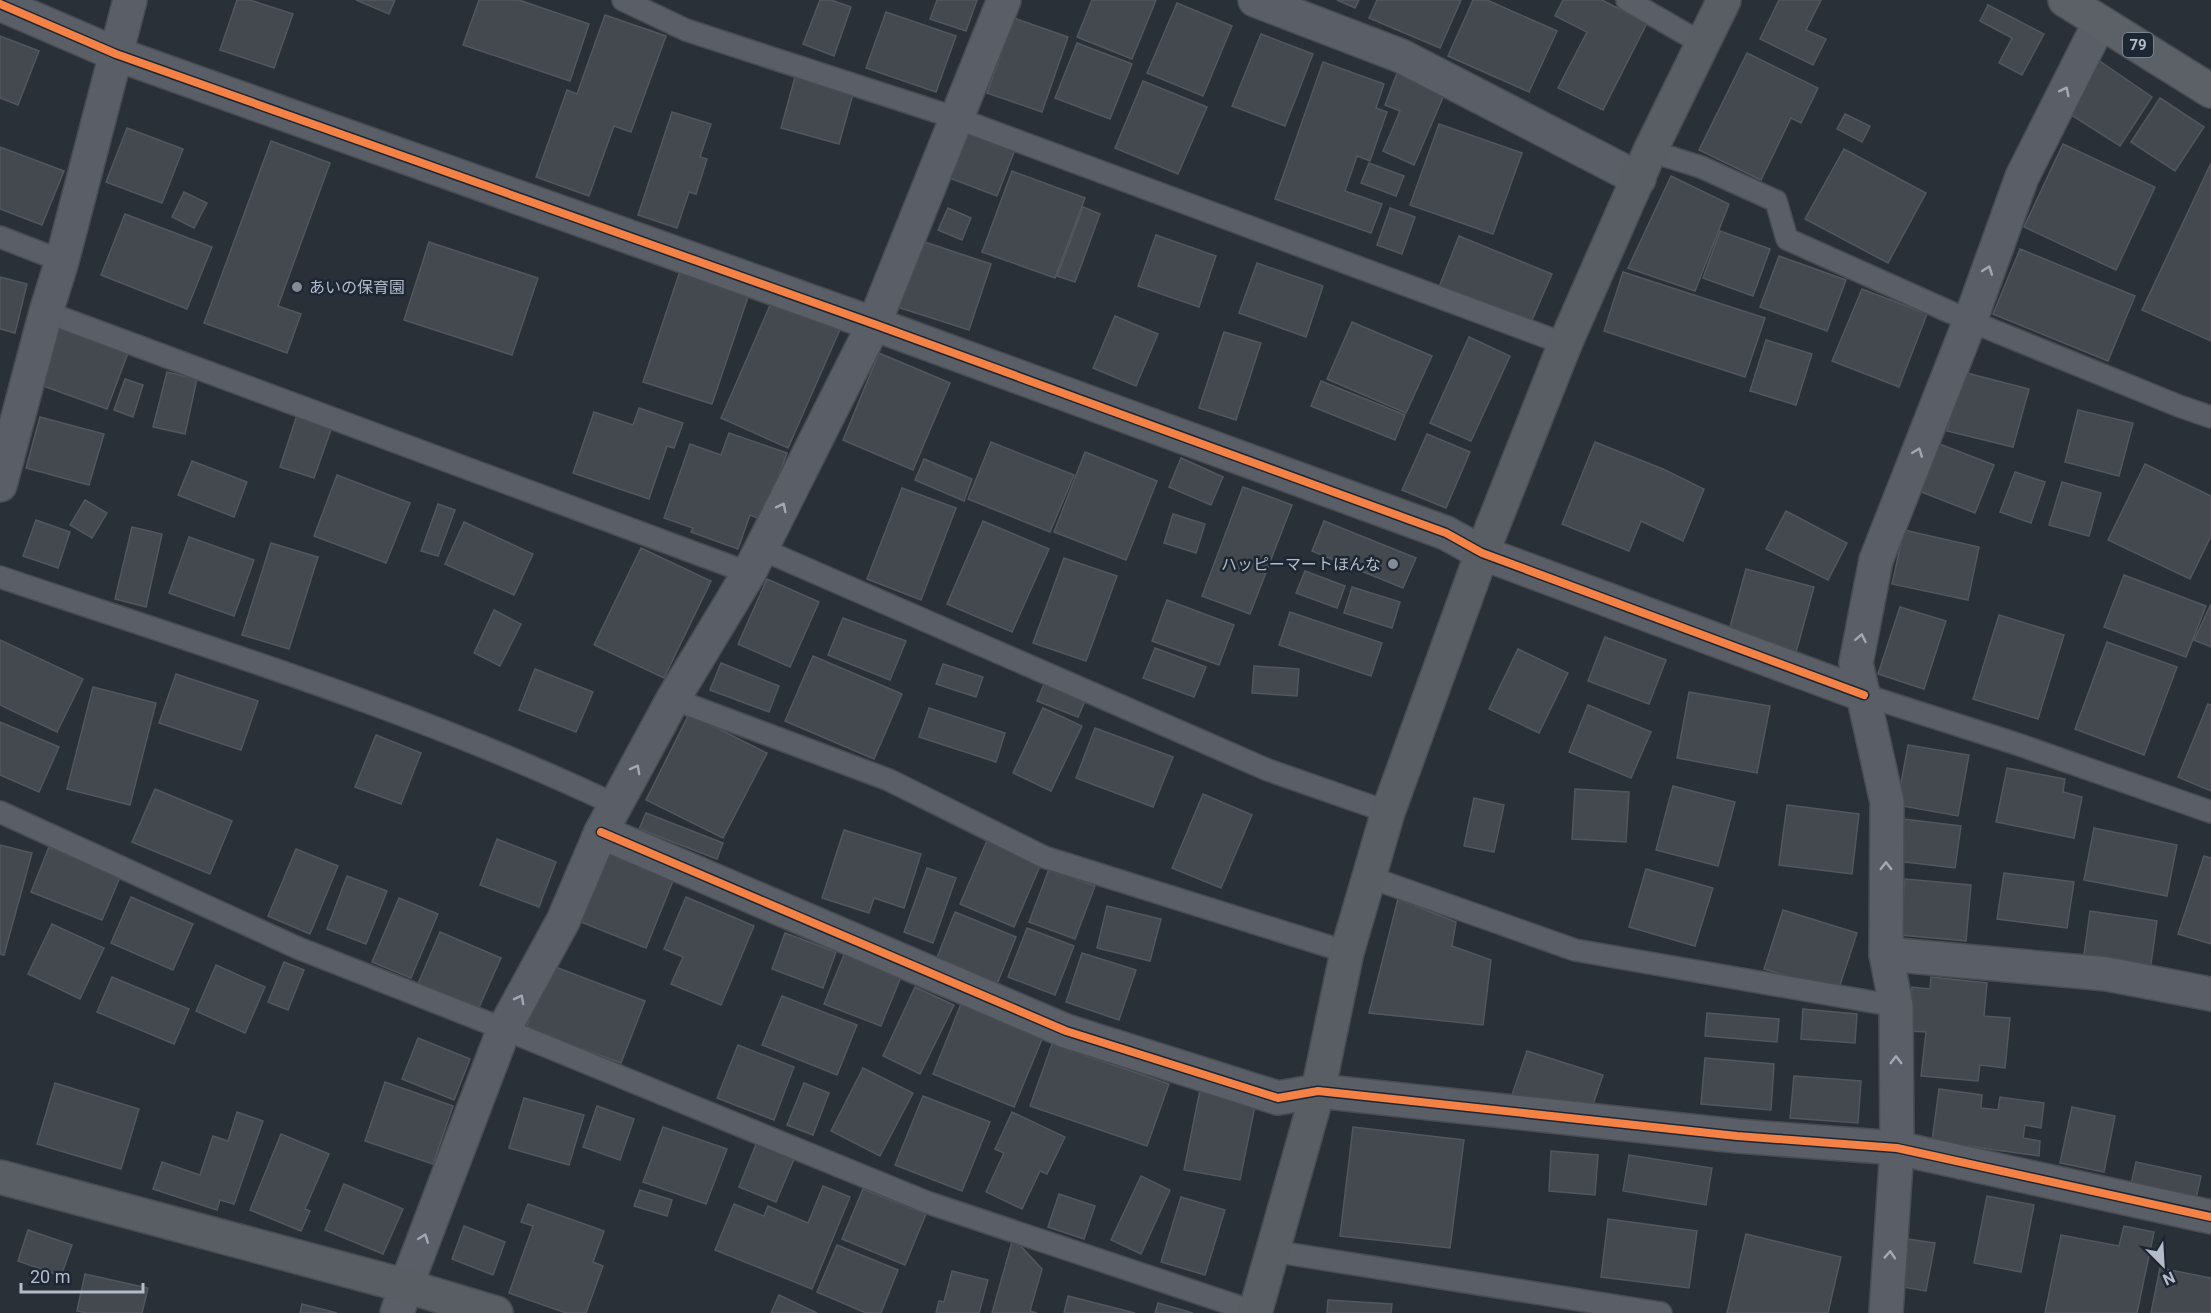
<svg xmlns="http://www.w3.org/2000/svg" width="2211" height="1313" viewBox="0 0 2211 1313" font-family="Roboto,'Noto Sans JP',sans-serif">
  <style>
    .building { fill: #444950; stroke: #52575f; stroke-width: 1.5 }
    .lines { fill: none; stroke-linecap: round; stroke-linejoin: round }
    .lane-casing { stroke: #484c53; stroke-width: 24 }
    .street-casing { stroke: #484c53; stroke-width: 36 }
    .secondary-casing { stroke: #484c53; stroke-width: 36 }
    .primary-casing { stroke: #484c55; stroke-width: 36 }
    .lane { stroke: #5a5e66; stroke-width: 21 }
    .street { stroke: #5a5e66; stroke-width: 33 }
    .secondary { stroke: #595d64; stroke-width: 33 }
    .primary { stroke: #5c6168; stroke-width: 33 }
    .cycleway-casing { stroke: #1d2633; stroke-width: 11 }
    .cycleway { stroke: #f48246; stroke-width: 8 }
    .oneway { stroke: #a2a9b5 }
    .poi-dot { fill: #848b96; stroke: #1d2633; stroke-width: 2 }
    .labels { text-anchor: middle; stroke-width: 5; stroke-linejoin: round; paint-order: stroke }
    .shield { fill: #1d2633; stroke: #878f9c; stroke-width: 1.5 }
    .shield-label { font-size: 15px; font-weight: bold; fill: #b4bcc9 }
    .poi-label { font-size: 16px; fill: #b4bcc9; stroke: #1d2633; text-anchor: start }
  </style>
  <rect width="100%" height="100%" fill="#2a3038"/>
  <g class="building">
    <polygon points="237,0 250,0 293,14 274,68 220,50"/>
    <polygon points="356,0 395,0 389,14"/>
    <polygon points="479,0 519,0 589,24 570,81 463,45"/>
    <polygon points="820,0 831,0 851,7 834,56 803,44"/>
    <polygon points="937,0 977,0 966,31 930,19"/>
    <polygon points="1092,0 1156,0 1132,59 1077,37"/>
    <polygon points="1337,0 1359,0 1355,8"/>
    <polygon points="1377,0 1461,0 1440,48 1369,18"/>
    <polygon points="1473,0 1487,0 1557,31 1529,92 1448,56"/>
    <polygon points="1563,0 1602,0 1647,23 1603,110 1558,88 1587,32 1555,16"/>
    <polygon points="1779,0 1821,0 1806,30 1826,39 1813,65 1760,39"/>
    <polygon points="1177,3 1232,26 1203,96 1147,73"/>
    <polygon points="1988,5 2044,34 2022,75 1999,63 2012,38 1980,21"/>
    <polygon points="886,12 956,36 936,92 866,68"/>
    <polygon points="605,15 666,36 631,132 614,126 589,196 536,177 567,90 577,94"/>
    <polygon points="1014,18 1068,37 1042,112 987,93"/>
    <polygon points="1261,34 1313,54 1285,126 1232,106"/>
    <polygon points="0,36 39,51 18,105 0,98"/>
    <polygon points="1077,43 1132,64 1110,119 1055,98"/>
    <polygon points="1747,53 1818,88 1801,123 1791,118 1761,180 1699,150"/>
    <polygon points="2098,60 2152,97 2120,146 2065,111"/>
    <polygon points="1323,62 1384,84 1376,108 1387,112 1370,161 1357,156 1345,191 1382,204 1371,233 1275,199"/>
    <polygon points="1397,73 1444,95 1414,165 1383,151 1400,111 1385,105"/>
    <polygon points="795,77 853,94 839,144 781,128"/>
    <polygon points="1143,81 1207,107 1178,174 1115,148"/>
    <polygon points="2160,98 2204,127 2175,171 2131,142"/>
    <polygon points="672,112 711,124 700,157 707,159 696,194 689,192 677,228 638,215"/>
    <polygon points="1845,114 1870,126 1862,142 1837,129"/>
    <polygon points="967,122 1018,142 997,196 947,177"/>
    <polygon points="1439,124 1522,153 1493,234 1410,205"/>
    <polygon points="127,128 183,149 162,203 106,182"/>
    <polygon points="271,141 330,163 278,306 301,314 287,353 204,323"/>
    <polygon points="2063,144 2155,187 2116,270 2024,227"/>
    <polygon points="0,147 64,171 42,225 0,209"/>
    <polygon points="1844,149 1926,193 1888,263 1805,219"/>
    <polygon points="1369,163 1404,176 1396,196 1361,183"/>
    <polygon points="2211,163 2211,341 2142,310"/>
    <polygon points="1012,171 1085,198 1055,278 982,252"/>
    <polygon points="1671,176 1729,204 1695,291 1628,268"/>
    <polygon points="184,192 207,203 194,228 172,217"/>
    <polygon points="1083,207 1100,214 1075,282 1057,276"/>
    <polygon points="948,208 971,218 962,240 938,230"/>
    <polygon points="1390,208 1415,217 1402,254 1377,245"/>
    <polygon points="125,214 212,247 187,309 101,275"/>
    <polygon points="1720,231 1770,249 1753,296 1703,278"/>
    <polygon points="1156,235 1216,256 1199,307 1138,286"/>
    <polygon points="1459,236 1552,274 1532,320 1439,287"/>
    <polygon points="916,239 991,264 969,330 894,306"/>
    <polygon points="429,242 538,278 512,355 404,320"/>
    <polygon points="2020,249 2135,296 2108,361 1993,314"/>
    <polygon points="1779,256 1846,280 1827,331 1760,307"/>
    <polygon points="1257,263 1323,286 1306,337 1239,313"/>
    <polygon points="681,268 750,291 712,404 643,382"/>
    <polygon points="1623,272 1765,318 1745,377 1604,331"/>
    <polygon points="0,277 27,284 15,333 0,329"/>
    <polygon points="1862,289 1927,314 1899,387 1832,361"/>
    <polygon points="774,296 842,325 788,448 721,418"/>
    <polygon points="1115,316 1158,334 1136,386 1093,368"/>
    <polygon points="1352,322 1432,356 1406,413 1327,379"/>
    <polygon points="55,326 128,353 107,409 35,383"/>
    <polygon points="1224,332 1261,343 1236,420 1199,408"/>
    <polygon points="1469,337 1510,356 1471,441 1430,423"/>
    <polygon points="1766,340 1812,354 1796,405 1750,391"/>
    <polygon points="879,353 950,383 913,470 843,440"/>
    <polygon points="167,372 197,379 185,434 153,427"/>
    <polygon points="1963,372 2029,389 2013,447 1947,431"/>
    <polygon points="125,379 143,385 133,417 114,410"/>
    <polygon points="1321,381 1405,415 1395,440 1311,406"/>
    <polygon points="639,408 683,423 674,448 667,446 649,499 573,473 594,412 633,425"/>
    <polygon points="2078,410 2133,423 2119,476 2065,462"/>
    <polygon points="298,412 333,424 314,478 280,467"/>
    <polygon points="40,417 104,434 89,485 26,468"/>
    <polygon points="729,433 787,453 763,520 750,515 738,549 691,532 693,528 664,518 690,444 721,455"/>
    <polygon points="1427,434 1470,452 1446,508 1402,490"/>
    <polygon points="991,442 1074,475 1050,532 968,499"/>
    <polygon points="1595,442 1663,469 1704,489 1683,541 1641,521 1629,551 1562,524"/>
    <polygon points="1937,443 1994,465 1975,513 1919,491"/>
    <polygon points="1085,452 1157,481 1126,560 1054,532"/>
    <polygon points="1181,458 1223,477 1211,505 1169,487"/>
    <polygon points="924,459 972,479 964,501 915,480"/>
    <polygon points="192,461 247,482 234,517 178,495"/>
    <polygon points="2145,464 2211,496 2211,536 2190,579 2108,540"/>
    <polygon points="2015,472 2045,482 2031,523 2000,512"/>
    <polygon points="337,475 410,503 386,563 314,536"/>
    <polygon points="2062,482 2101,493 2089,536 2049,525"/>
    <polygon points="1243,487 1292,505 1250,614 1202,596"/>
    <polygon points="902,488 956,508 921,600 867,579"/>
    <polygon points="85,500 107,513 92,538 70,525"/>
    <polygon points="438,504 455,510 438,556 421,551"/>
    <polygon points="1786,511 1847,543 1828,580 1766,549"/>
    <polygon points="1173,514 1205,524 1196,553 1164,543"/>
    <polygon points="36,520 70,532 58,568 23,556"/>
    <polygon points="983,521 1049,549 1012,632 947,604"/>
    <polygon points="1324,521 1416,558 1403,588 1312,551"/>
    <polygon points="464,522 533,554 514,595 445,564"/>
    <polygon points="132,527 162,534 146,607 115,599"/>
    <polygon points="1904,530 1979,547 1968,600 1892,584"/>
    <polygon points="189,537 254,560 234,616 169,593"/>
    <polygon points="271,543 318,557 289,649 242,635"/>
    <polygon points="641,548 711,581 664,678 594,645"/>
    <polygon points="1064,558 1117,576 1086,661 1033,643"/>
    <polygon points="1746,569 1814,587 1795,656 1727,638"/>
    <polygon points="1305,571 1345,586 1337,608 1296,593"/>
    <polygon points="2124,575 2206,606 2186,657 2104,627"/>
    <polygon points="767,579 819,602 790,667 738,644"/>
    <polygon points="1352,587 1400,602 1392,628 1344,613"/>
    <polygon points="1167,600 1234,625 1219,665 1152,641"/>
    <polygon points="2211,604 2211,647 2194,640"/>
    <polygon points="1900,607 1946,621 1924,689 1878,674"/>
    <polygon points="494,610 521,624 500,666 474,653"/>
    <polygon points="1290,612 1382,643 1371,676 1279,645"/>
    <polygon points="1999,615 2064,635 2038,719 1973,699"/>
    <polygon points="843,618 906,641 890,680 828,655"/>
    <polygon points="1605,637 1666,660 1649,704 1588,681"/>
    <polygon points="0,640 83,679 57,732 0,705"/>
    <polygon points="2107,642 2177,667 2144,755 2075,729"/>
    <polygon points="1155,648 1206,667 1194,697 1143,678"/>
    <polygon points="1518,649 1568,673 1539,733 1489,709"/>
    <polygon points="813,656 902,694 874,759 785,721"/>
    <polygon points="721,663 779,686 769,712 710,690"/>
    <polygon points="943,664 983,677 976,697 936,684"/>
    <polygon points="1254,666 1299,669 1297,696 1252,693"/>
    <polygon points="535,669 593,692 576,732 519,710"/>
    <polygon points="176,674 258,701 241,750 159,723"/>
    <polygon points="1045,682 1086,699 1078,717 1037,701"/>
    <polygon points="93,687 156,703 130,805 67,789"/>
    <polygon points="1689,692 1770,706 1757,773 1677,758"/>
    <polygon points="2208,704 2211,705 2211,791 2178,777"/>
    <polygon points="1588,705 1651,732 1631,778 1569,752"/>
    <polygon points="929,708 1005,733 996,762 919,737"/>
    <polygon points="1043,708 1082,726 1051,791 1013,773"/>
    <polygon points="689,714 767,753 723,838 646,800"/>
    <polygon points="0,722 59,747 39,792 0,775"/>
    <polygon points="1095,728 1173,757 1153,807 1076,778"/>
    <polygon points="376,735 421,753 401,804 355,787"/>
    <polygon points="1908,745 1969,755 1958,816 1897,805"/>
    <polygon points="2007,768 2065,779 2063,792 2082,797 2074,838 1996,822"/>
    <polygon points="1673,786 1735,802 1718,866 1656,850"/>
    <polygon points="155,789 232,821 210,874 132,842"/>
    <polygon points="1575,789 1629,792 1626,842 1572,839"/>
    <polygon points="1203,794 1252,815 1221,888 1172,868"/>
    <polygon points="1474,798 1504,805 1494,852 1464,846"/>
    <polygon points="1787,805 1859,814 1852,874 1779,865"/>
    <polygon points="646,813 723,843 717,859 639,829"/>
    <polygon points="1903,819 1961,826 1955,868 1897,861"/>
    <polygon points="2094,828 2177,845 2167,896 2084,880"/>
    <polygon points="844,830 921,854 904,908 874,898 869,913 822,898"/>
    <polygon points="989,836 1043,859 1014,927 960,904"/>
    <polygon points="497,839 556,862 539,907 480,885"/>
    <polygon points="0,845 32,853 4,955 0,954"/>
    <polygon points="49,847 121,875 102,920 31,892"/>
    <polygon points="296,849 338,866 310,934 268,916"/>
    <polygon points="611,850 675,876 646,948 581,922"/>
    <polygon points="2204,856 2211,858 2211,944 2178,934"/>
    <polygon points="927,868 956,878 933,943 904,932"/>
    <polygon points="1049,869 1095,886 1075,939 1029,922"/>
    <polygon points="1646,869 1713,888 1695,946 1629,927"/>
    <polygon points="2004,873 2074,882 2067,928 1997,919"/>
    <polygon points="347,876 387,891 366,944 327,929"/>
    <polygon points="1905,879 1971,885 1966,941 1900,935"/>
    <polygon points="131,897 193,924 173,970 111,943"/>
    <polygon points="686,897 754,926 721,1005 671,984 683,957 664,949"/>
    <polygon points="399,898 438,914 411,978 372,962"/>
    <polygon points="1398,899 1456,922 1452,946 1491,960 1483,1025 1369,1013"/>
    <polygon points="1107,906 1161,919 1150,961 1097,948"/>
    <polygon points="1783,910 1857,933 1838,991 1764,969"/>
    <polygon points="2090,911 2157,921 2150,971 2083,962"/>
    <polygon points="955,912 1016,937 995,989 934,965"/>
    <polygon points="52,924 104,948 80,999 28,974"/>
    <polygon points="1027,928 1074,946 1055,995 1008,977"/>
    <polygon points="440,932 501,958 477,1012 417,986"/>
    <polygon points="785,933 836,952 823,988 772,969"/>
    <polygon points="846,950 903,972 881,1026 824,1004"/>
    <polygon points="1082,953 1136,970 1119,1020 1066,1002"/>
    <polygon points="284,962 304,970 288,1010 268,1002"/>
    <polygon points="216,965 265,987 245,1033 196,1011"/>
    <polygon points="550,965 645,1001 621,1063 526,1028"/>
    <polygon points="112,977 189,1009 174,1044 97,1012"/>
    <polygon points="1931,977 1987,983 1984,1016 2010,1018 2005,1068 1980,1065 1978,1081 1921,1076 1926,1032 1908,1031 1912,987 1930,989"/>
    <polygon points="915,987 954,1005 920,1074 883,1056"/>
    <polygon points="782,996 857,1025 837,1075 762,1045"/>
    <polygon points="961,1004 1043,1037 1014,1107 933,1074"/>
    <polygon points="1803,1009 1857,1014 1855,1043 1801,1039"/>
    <polygon points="1707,1013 1779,1019 1777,1042 1705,1036"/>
    <polygon points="418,1038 470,1059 454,1100 402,1079"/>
    <polygon points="1052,1044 1169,1084 1147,1146 1030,1106"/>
    <polygon points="738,1045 794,1067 774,1120 717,1098"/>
    <polygon points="1527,1051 1603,1075 1588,1119 1512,1095"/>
    <polygon points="1705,1058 1774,1064 1771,1110 1701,1104"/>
    <polygon points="863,1068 913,1093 880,1156 831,1131"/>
    <polygon points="1794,1076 1861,1081 1858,1123 1790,1118"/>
    <polygon points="1202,1080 1258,1091 1240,1180 1184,1170"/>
    <polygon points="385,1082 453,1106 433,1164 365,1141"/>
    <polygon points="55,1083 139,1109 121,1169 37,1144"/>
    <polygon points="804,1083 829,1093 813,1135 787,1125"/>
    <polygon points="1939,1089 1982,1095 1981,1108 1998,1110 2000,1097 2044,1103 2041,1128 2025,1125 2023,1138 2040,1141 2039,1156 1932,1141"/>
    <polygon points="923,1096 990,1122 962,1191 895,1165"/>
    <polygon points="524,1098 584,1115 569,1165 509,1148"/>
    <polygon points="597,1106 634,1119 620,1160 583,1147"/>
    <polygon points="2072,1107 2115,1116 2104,1172 2060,1163"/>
    <polygon points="237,1112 263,1121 234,1204 220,1200 217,1210 153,1189 162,1162 200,1175 213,1136 228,1141"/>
    <polygon points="1012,1112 1065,1137 1047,1174 1040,1171 1022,1209 986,1192 1004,1153 995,1149"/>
    <polygon points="663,1127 727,1149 706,1204 643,1182"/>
    <polygon points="1353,1127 1464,1140 1450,1248 1340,1236"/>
    <polygon points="281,1134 329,1154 305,1209 310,1211 301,1231 250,1210"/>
    <polygon points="757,1142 795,1157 776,1202 739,1187"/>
    <polygon points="1551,1151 1598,1155 1595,1195 1549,1191"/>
    <polygon points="1629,1155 1712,1168 1706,1205 1623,1191"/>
    <polygon points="2136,1162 2201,1176 2195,1203 2130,1189"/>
    <polygon points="1141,1176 1170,1190 1141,1254 1111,1240"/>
    <polygon points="344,1184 403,1209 383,1254 325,1230"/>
    <polygon points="823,1186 850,1197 812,1289 715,1250 734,1204 764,1216 768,1206 808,1223"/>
    <polygon points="863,1189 926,1214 905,1265 842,1239"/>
    <polygon points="640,1190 672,1200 667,1216 634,1206"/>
    <polygon points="1059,1194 1095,1206 1084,1239 1048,1227"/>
    <polygon points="1987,1196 2034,1205 2021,1272 1974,1263"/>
    <polygon points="1181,1197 1225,1210 1205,1275 1161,1262"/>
    <polygon points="528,1204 604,1231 593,1262 603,1266 586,1313 566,1313 509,1293 533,1226 521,1222"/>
    <polygon points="1608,1219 1697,1231 1689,1288 1601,1277"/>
    <polygon points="464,1226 505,1242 493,1275 452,1259"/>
    <polygon points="2124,1226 2154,1232 2137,1313 2045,1313 2061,1235 2119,1246"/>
    <polygon points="28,1230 72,1245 61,1276 18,1261"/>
    <polygon points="1746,1234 1841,1257 1828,1313 1727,1313"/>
    <polygon points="1013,1238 1042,1269 1030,1311 1037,1313 992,1313"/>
    <polygon points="1900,1238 1935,1243 1926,1291 1891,1285"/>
    <polygon points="837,1245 898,1270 881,1313 866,1313 817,1292"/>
    <polygon points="2160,1268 2211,1278 2211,1313 2151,1313"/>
    <polygon points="952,1271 988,1280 979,1313 936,1313 939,1301 944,1302"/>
    <polygon points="85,1274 148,1288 142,1313 87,1313 77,1311"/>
    <polygon points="779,1295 817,1313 771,1313"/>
    <polygon points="1068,1296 1135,1313 1064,1313"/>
    <polygon points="1328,1300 1392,1304 1391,1313 1327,1313"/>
    <polygon points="1158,1303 1193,1313 1155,1313"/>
    <polygon points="302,1304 337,1313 300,1313"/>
  </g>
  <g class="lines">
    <defs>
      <g id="lane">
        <polyline points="623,0 686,30 956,118 1565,344"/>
        <polyline points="1627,0 1703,44"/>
        <polyline points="1650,151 1701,167 1776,201 1787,239 1970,321 2179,406 2211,417"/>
        <polyline points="0,237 62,261"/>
        <polyline points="46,312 749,573"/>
        <polyline points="761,549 1268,770 1388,812"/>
        <path d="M 0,577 C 207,647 418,711 616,805"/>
        <polyline points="1864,695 2017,744 2211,812"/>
        <polyline points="673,699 889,780 1044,857 1347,952"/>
        <polyline points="0,812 298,948 504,1029 929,1203 1255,1312"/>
        <polyline points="1369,877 1575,950 1896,1006"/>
        <polyline points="1272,1251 1661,1313"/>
      </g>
      <g id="street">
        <polyline points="1255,0 1401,56 1639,179"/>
        <polyline points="0,4 116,54 874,324 1446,533 1482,553 1864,695"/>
        <polyline points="0,485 46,312 62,261 130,0"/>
        <polyline points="601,832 1066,1031 1278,1098 1318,1091 1737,1136 1897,1148 2211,1217"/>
        <polyline points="1886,954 2107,974 2211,994"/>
        <polyline points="397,1313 406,1286 504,1029 563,921 601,832 673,699 749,573 874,324 1004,0"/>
        <polyline points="1886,1313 1897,1148 1896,1006 1886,954 1887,802 1856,663 1876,560 1970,321 2022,177 2100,22"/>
      </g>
      <g id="secondary">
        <polyline points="0,1177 406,1286 496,1313"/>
        <polyline points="1255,1313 1318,1091 1347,952 1388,812 1482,553 1565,344 1650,151 1724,0"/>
      </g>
      <polyline id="primary" points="2065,0 2211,91"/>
    </defs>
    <use href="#lane" class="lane-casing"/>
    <use href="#street" class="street-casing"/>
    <use href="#secondary" class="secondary-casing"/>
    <use href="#primary" class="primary-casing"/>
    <use href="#lane" class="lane"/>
    <use href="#street" class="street"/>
    <use href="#secondary" class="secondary"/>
    <use href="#primary" class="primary"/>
    <defs>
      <g id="cycleway">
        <polyline points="0,4 116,54 874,324 1446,533 1482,553 1864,695"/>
        <polyline points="601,832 1066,1031 1278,1098 1318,1091 1737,1136 1897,1148 2211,1217"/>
      </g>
    </defs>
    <use href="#cycleway" class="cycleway-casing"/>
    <use href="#cycleway" class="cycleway"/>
  </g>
  <defs><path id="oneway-chevron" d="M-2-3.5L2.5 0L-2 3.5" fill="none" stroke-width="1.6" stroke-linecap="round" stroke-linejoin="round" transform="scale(1.5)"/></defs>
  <g class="oneway">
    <use href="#oneway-chevron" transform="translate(2065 91) rotate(-63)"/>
    <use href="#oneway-chevron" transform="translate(1988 270) rotate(-70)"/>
    <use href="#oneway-chevron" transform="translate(1918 452) rotate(-69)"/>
    <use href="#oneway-chevron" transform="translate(782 507) rotate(-63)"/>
    <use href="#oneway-chevron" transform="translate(1861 638) rotate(-79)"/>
    <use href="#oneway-chevron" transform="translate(636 769) rotate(-62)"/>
    <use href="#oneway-chevron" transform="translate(1886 866) rotate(-90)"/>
    <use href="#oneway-chevron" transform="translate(520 999) rotate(-62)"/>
    <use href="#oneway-chevron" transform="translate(1896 1060) rotate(-90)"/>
    <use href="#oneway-chevron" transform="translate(424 1238) rotate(-69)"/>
    <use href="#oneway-chevron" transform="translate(1890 1255) rotate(-86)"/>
  </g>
  <g class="poi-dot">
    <circle cx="297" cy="287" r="6"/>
    <circle cx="1393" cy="564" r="6"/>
  </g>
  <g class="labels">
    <rect class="shield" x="2123" y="33" width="30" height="24" rx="4.5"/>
    <g class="shield-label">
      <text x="2138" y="50">79</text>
    </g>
    <g class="poi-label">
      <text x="309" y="293">あいの保育園</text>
      <text x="1381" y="570" text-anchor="end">ハッピーマートほんな</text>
    </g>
  </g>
  <g transform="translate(2163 1265) rotate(156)" stroke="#1d2633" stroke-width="4.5" paint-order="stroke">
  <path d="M0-4.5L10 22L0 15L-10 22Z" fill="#b4bcc9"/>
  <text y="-9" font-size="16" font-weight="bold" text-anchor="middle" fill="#b4bcc9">N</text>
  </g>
  <path d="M21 1283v9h122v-9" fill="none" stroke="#b4bcc9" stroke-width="3"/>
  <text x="30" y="1283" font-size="18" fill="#b4bcc9" stroke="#1d2633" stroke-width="4.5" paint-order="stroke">20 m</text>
</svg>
